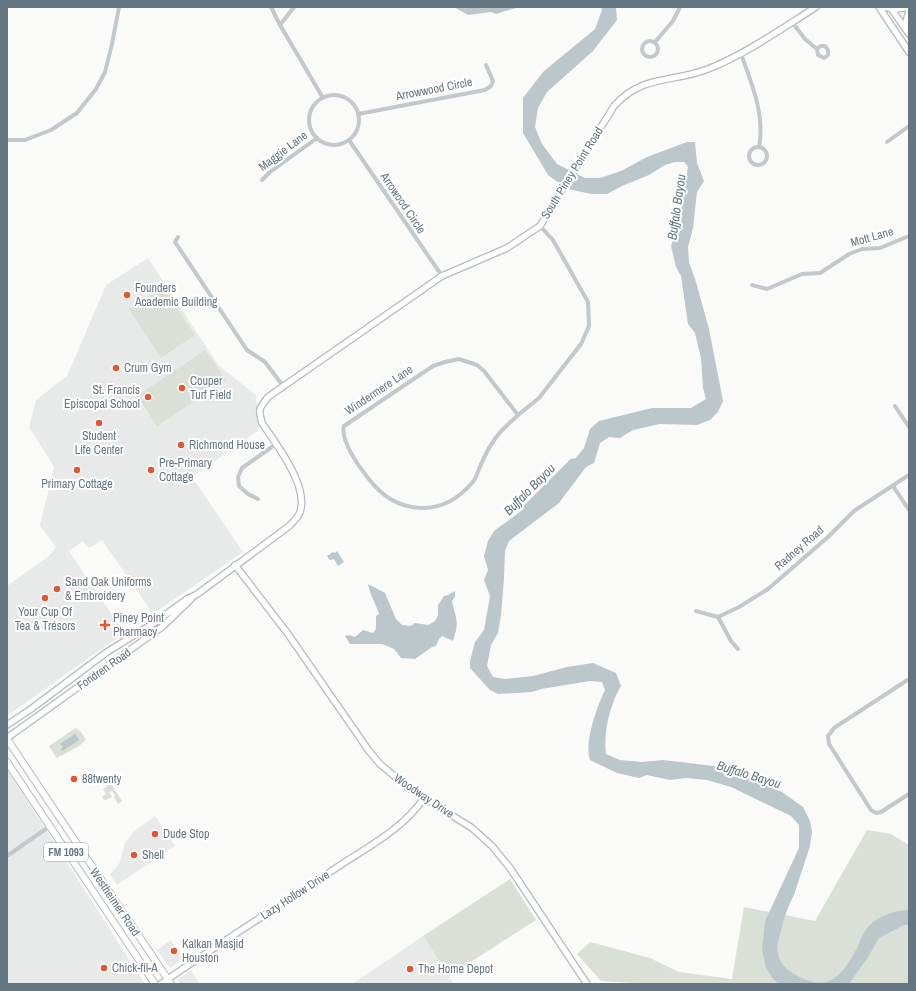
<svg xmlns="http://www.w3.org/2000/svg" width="916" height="991" viewBox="0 0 916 991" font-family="'Archivo Narrow',sans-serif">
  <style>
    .built { fill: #e8e9e9 }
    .green { fill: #dadfd7 }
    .water { fill: #bbc7cb }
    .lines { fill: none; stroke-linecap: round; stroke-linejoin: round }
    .river { stroke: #bbc7cb; stroke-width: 9 }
    .secondary-casing { stroke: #b3babf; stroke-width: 8 }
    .primary-casing { stroke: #b5babe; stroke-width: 8 }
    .street { stroke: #c3c8cc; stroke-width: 4 }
    .secondary { stroke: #fff; stroke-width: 5.5 }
    .primary { stroke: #fff; stroke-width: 6 }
    .poi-dot { fill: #e4572e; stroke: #fff; stroke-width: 1.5 }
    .labels { text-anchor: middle; stroke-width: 4; stroke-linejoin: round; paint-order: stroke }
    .shield { fill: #fff; stroke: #939fa8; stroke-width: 1 }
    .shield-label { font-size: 11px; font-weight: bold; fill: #657683 }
    .street-label { font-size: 12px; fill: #657683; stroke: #fff }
    .poi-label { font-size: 12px; fill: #657683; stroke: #fff; text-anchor: start }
    .water-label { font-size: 13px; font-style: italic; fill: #60757c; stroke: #fff }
  </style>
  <rect width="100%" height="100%" fill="#fafaf8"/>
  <g class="built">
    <polygon points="148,258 218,365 256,395 259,430 192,477 243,552 153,614 102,540 89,548 83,541 69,551 125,634 111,642 7,716 7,586 45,559 51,554 56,547 40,526 54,467 29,427 36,400 67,376 106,285"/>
    <polygon points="7,769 145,984 7,984"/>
    <polygon points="155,816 175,846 117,885 110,875 119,864 125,843 134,831"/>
    <polygon points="423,936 454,984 352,984"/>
    <polygon points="171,940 183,959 170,968 157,950"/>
    <polygon points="191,970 200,984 181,984 178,980"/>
  </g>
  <g class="green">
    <polygon points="163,287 195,335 161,358 129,309"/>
    <polygon points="205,350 226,380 157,426 137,396"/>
    <polygon points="76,728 81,732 86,740 79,746 61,756 60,755 58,758 56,757 49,746 67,734 67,732 68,733"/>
    <polygon points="108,782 110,783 122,801 118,804 114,797 115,796 112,791 109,792 112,797 106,800 104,800 102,797 106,794 103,789 107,787 106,784"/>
    <polygon points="867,830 891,834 909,845 909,984 652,984 601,981 577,954 590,942 650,958 679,972 732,979 744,907 815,921"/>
    <polygon points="510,879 536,920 449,976 423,936"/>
  </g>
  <g class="water">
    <polygon points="454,7 519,7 496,14 491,12 468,15"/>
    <path d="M 601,7 L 616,7 L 617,20 L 593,51 L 547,92 L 538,108 L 535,127 L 542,144 L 557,164 L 585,178 L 600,178 L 621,171 L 647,157 L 687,142 L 695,142 L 697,163 L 704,181 L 697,192 L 693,228 L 688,247 L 689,262 L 696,282 L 709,329 L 723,401 L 718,412 L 710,420 L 697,425 L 660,424 L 633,430 L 620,438 L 609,437 L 600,443 L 594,463 L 586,467 L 559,503 L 509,541 L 505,551 L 504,578 L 501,615 L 498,633 L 491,645 L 487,666 L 493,677 L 505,679 L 533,676 L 567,667 L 593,663 L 616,673 L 621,686 C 610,704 603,733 606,754 L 620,760 L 642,762 L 663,760 L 714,766 L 742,774 L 782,792 L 803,807 L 810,821 L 812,832 L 810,846 L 794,895 C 786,909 782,926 778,942 C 776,952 779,962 787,969 C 797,977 816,987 829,981 C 840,977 850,961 855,952 C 860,943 863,931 870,925 C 879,916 896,910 909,910 L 909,925 L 904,925 L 879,938 L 868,957 L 849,984 L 780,984 L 774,980 L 766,968 L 762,949 L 765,921 L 799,848 L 799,825 L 791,816 L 731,787 L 707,780 L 686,778 L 670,780 L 647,775 L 639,778 L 617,773 L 590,760 C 584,742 597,707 605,690 L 602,682 L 590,681 L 541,689 L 532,692 L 498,694 L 490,690 L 470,668 L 470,661 L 475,642 L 484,630 L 490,596 L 484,580 L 488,570 L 484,556 L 488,541 L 494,531 L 548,491 L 584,448 L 590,429 L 599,421 L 652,408 L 691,408 L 706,399 L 703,388 L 701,358 L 695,333 L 688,324 L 681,276 L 676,267 L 671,246 L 680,218 L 688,167 L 684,162 L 675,162 L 665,165 L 649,175 L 622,186 L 607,194 L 592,194 L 572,190 L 563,186 L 548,175 L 523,133 L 523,98 L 543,72 L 595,29 L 602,10 Z"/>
    <polygon points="337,551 344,562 338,566 334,559 330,560 327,556 333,552 335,553"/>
    <path d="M 368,584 L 385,593 L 396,619 L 402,625 L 411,626 L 415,623 L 428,625 L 435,621 L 438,615 L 438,605 L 444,596 L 448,595 L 455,591 L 455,597 L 452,601 C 456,620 460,621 453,641 L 442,636 L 439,639 L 436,646 L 432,647 L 415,659 L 401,658 L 394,649 L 382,644 L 350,644 L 345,636 L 349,635 L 355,637 L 363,630 L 373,633 L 376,629 L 376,616 L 379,614 C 376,604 370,595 368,584 Z"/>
    <polygon points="75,734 79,740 62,751 61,749 63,747 60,744"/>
  </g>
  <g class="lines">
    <polyline class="river" points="528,508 573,463"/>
    <defs>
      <g id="secondary">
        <polyline points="879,7 909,52"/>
        <polyline points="883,7 897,9 909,7"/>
        <polyline points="890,7 909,34"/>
        <polyline points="908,31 906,22 909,11"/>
        <polyline points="235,565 288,634 369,751 380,764 407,787 472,828 492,846 510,868 587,984"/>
        <path d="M 7,725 L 31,709 L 107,652 L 154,623 L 187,599 L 196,595 L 288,527 C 293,522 298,518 300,512 C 309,486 276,444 262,423 C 258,408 259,409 268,397 L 442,276 L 507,248 L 540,226 L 614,106 C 643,74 672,83 708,69 C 746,54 781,29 816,7"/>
        <polyline points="7,738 162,627 191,599"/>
        <path d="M 161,984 C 219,943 280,906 339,866 C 369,846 403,829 424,798"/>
      </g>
      <g id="primary">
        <polyline points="7,739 171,984"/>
        <polyline points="7,762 155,984"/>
      </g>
    </defs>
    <use href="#secondary" class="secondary-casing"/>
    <use href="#primary" class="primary-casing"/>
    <g class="street">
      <polyline points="271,7 280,25 323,98"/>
      <polyline points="792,22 805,39 817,49 818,55 824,58 828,55 828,50 825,46 821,46 817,49"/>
      <polyline points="280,25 294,7"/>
      <circle cx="650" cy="49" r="8"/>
      <polyline points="655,42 673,21 680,7"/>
      <path d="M 741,54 C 752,84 765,115 759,147"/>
      <circle cx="334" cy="120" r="25"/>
      <polyline points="358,114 485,90 491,86 493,81 486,65"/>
      <polyline points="7,140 25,140 51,130 77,113 96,89 105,72 112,44 119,7"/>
      <polyline points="349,140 442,276"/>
      <polyline points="887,142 909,126"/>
      <circle cx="758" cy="156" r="9"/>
      <polyline points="262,180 270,172 317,138"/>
      <polyline points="178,237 175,242 247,350 265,362 283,386"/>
      <polyline points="752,285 767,289 802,274 820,273 849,254 862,249 880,248 909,236"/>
      <path d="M 459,359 L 477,365 L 484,371 L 518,415 C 510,423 498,432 493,442 C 487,450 483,460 479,469 C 477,474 476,479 472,483 C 441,519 396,515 368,478 C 359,467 340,440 344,426 L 433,366 L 445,362 Z"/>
      <polyline points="895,406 909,427"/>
      <polyline points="518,415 539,398 581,344 589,326 588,302 553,240 540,226"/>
      <polyline points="893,486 909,510"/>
      <polyline points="258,499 248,494 239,486 238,477 242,468 276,444"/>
      <polyline points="696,611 718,617 739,607 768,589 828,537 854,511 909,475"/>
      <polyline points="718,617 731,641 738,649"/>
      <polyline points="909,679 834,728 828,736 829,744 871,810 876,813 881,812 909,794"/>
      <polyline points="7,856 50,826"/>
    </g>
    <use href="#secondary" class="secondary"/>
    <use href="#primary" class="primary"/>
  </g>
  <g class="poi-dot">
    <circle cx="127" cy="295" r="4"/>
    <circle cx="116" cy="368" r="4"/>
    <circle cx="182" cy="388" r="4"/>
    <circle cx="148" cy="397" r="4"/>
    <circle cx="99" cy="423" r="4"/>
    <circle cx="181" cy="445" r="4"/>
    <circle cx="77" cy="470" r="4"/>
    <circle cx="151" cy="470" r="4"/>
    <circle cx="57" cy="589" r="4"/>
    <circle cx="45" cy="598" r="4"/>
    <path d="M103 619h4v4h4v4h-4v4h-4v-4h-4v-4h4z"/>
    <circle cx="74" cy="779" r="4"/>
    <circle cx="155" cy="834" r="4"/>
    <circle cx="134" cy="855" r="4"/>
    <circle cx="174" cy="951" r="4"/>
    <circle cx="104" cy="968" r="4"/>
    <circle cx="410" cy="969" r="4"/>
  </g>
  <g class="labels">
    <rect class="shield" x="44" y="843" width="44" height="18" rx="3"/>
    <g class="shield-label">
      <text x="66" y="856">FM 1093</text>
    </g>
    <g class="street-label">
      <text transform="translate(434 89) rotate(-11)" y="4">Arrowwood Circle</text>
      <text transform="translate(283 151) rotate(-37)" y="4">Maggie Lane</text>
      <text transform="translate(572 173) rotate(-58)" y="4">South Piney Point Road</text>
      <text transform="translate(403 203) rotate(56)" y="4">Arrowood Circle</text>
      <text transform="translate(872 237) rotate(-16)" y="4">Mott Lane</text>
      <text transform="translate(379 390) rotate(-34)" y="4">Windermere Lane</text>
      <text transform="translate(799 548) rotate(-41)" y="4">Radney Road</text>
      <text transform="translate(104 669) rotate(-35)" y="4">Fondren Road</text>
      <text transform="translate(424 796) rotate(34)" y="4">Woodway Drive</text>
      <text transform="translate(295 895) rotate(-33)" y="4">Lazy Hollow Drive</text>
      <text transform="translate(115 902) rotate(56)" y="4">Westheimer Road</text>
    </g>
    <g class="poi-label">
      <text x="135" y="292">Founders<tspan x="135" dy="14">Academic Building</tspan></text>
      <text x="124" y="372">Crum Gym</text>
      <text x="190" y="385">Couper<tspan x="190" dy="14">Turf Field</tspan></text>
      <text x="140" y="394" text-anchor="end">St. Francis<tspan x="140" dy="14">Episcopal School</tspan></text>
      <text x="99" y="440" text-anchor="middle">Student<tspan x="99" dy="14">Life Center</tspan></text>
      <text x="189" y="449">Richmond House</text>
      <text x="159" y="467">Pre-Primary<tspan x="159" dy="14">Cottage</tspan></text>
      <text x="77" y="488" text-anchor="middle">Primary Cottage</text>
      <text x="65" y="586">Sand Oak Uniforms<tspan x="65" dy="14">&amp; Embroidery</tspan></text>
      <text x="45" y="616" text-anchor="middle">Your Cup Of<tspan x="45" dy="14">Tea &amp; Trésors</tspan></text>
      <text x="113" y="622">Piney Point<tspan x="113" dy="14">Pharmacy</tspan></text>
      <text x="82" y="783">88twenty</text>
      <text x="163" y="838">Dude Stop</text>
      <text x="142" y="859">Shell</text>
      <text x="182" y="948">Kalkan Masjid<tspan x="182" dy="14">Houston</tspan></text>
      <text x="112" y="972">Chick-fil-A</text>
      <text x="418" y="973">The Home Depot</text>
    </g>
    <g class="water-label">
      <text transform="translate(676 207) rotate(-82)" y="5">Buffalo Bayou</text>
      <text transform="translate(529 489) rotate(-45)" y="5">Buffalo Bayou</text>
      <text transform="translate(749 774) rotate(17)" y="5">Buffalo Bayou</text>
    </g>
  </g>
  <rect width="916" height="991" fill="none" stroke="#657683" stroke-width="16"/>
</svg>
